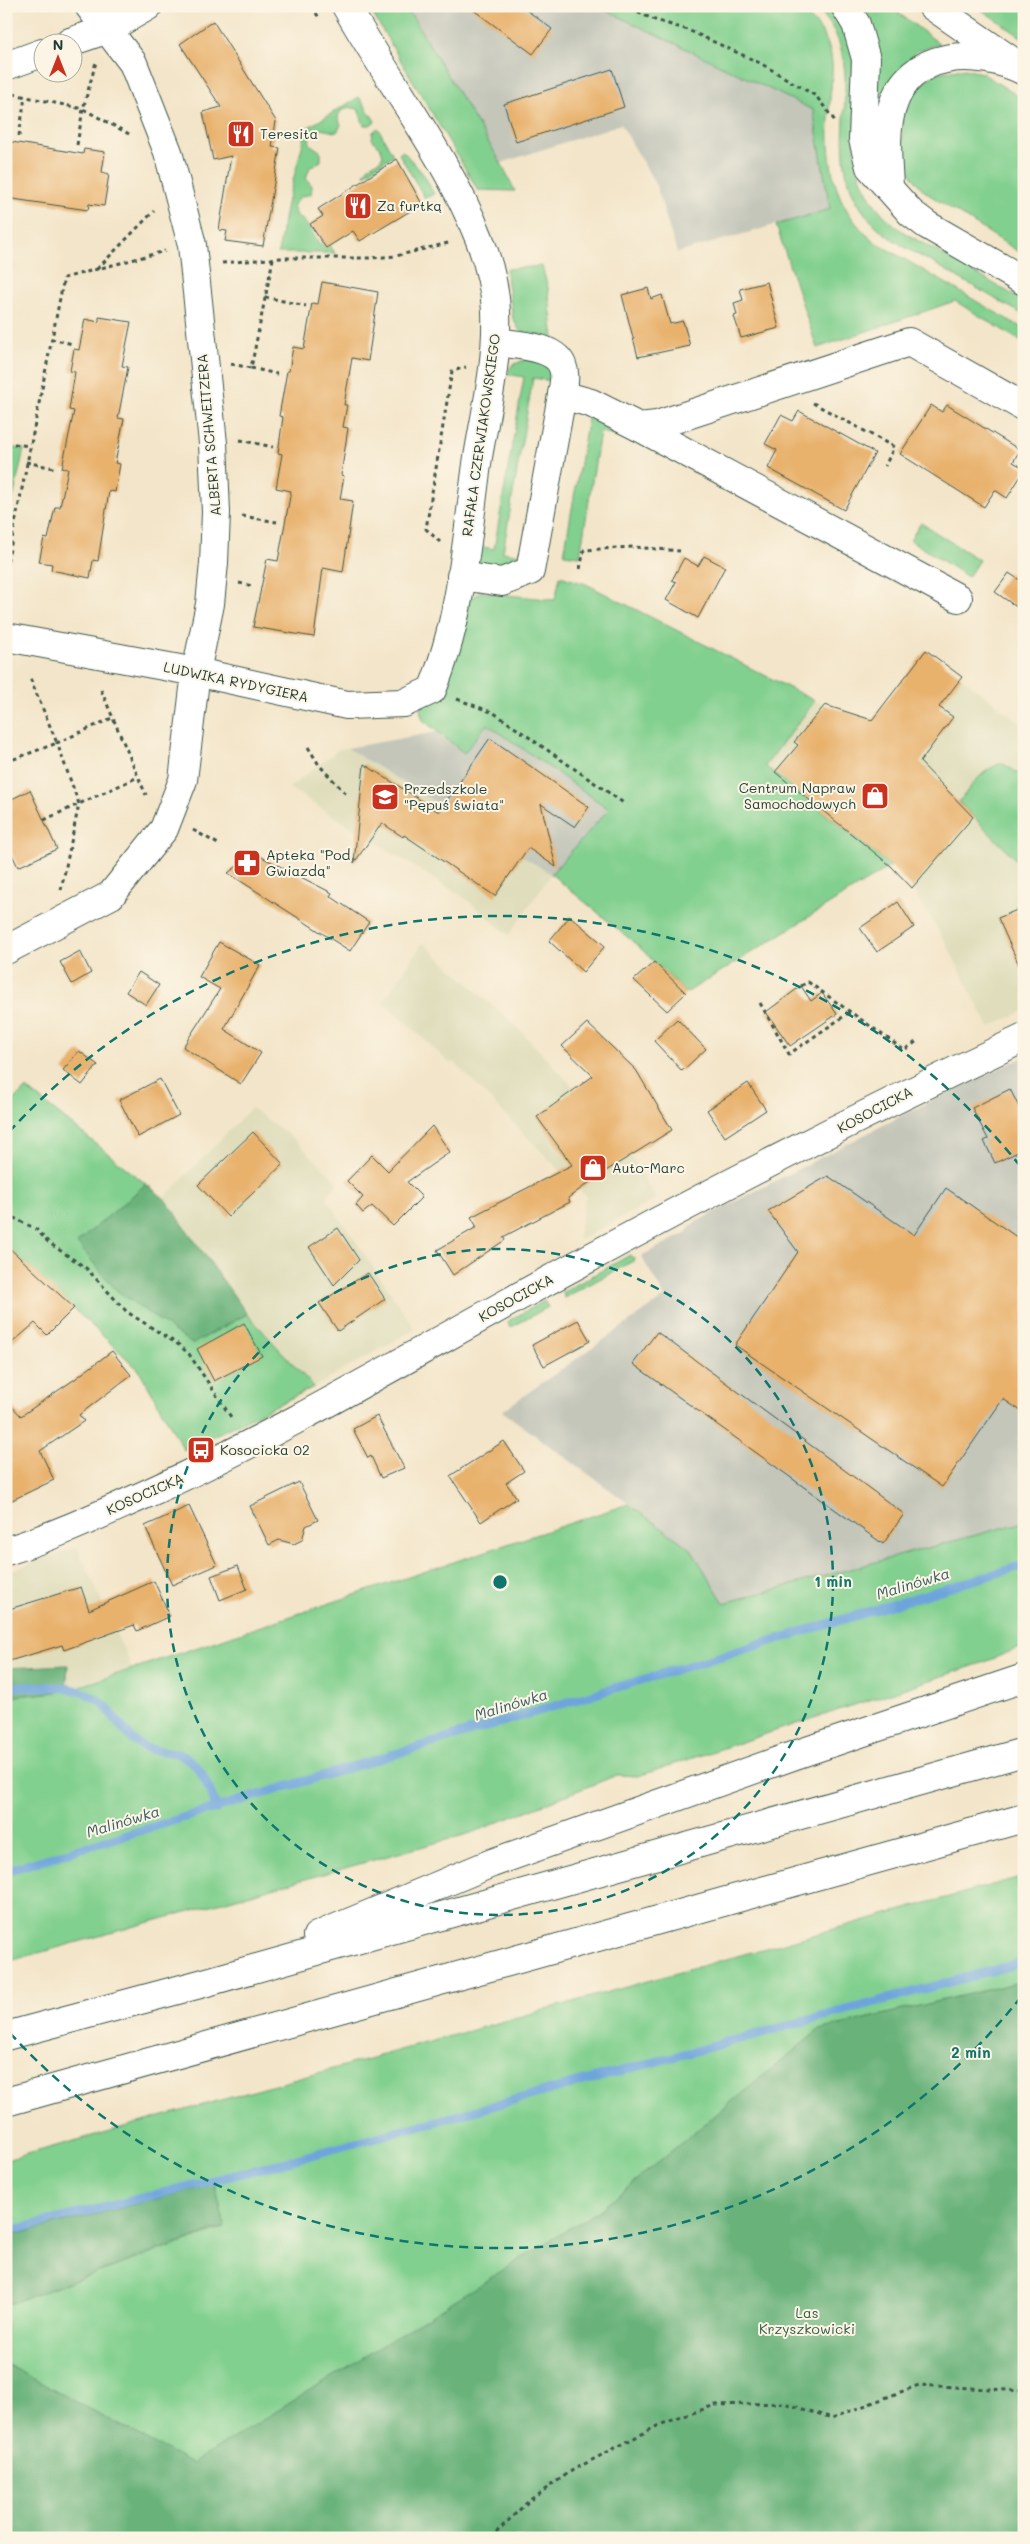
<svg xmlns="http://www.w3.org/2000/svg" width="1030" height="2544" viewBox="0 0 1030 2544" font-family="Mali,sans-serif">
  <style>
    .built { fill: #dfddbb }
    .industrial { fill: #c3c6b9 }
    .green { fill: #82d08f; stroke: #508662 }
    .forest { fill: #69b27a; stroke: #447857 }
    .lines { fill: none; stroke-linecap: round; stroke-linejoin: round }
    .stream { stroke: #6ea4dc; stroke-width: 9 }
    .building { fill: #e8b16c }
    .minor-casing { stroke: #3f564a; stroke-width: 30 }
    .major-casing { stroke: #3f564a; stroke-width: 30 }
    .highway-casing { stroke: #3f564a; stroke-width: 30 }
    .path { stroke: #3f564a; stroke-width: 3; stroke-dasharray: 4 4; stroke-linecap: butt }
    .minor { stroke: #fff; stroke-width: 28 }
    .major { stroke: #fff; stroke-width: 28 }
    .highway { stroke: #fff; stroke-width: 28 }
    .ring { fill: none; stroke: #0f766e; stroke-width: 2.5; stroke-dasharray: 9 6 }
    .labels { text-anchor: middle; stroke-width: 4; stroke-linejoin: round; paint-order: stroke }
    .poi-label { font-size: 14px; fill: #1f3d34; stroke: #fcf5e5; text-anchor: start }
    .street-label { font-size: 14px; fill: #1f3d34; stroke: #fcf5e5 }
    .park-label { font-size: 14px; fill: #335a46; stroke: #fcf5e5 }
    .water-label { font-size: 15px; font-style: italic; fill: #375c66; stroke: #fcf5e5 }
    .centre { fill: #0f766e; stroke: #fcf5e5; stroke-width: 2.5 }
    .ring-label { font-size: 15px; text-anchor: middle; font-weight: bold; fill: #0f766e; stroke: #fcf5e5; stroke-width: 4; stroke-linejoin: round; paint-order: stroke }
  </style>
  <rect width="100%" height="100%" fill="#fcf5e5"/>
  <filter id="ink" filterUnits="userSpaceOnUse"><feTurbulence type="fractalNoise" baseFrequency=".02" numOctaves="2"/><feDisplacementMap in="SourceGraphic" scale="10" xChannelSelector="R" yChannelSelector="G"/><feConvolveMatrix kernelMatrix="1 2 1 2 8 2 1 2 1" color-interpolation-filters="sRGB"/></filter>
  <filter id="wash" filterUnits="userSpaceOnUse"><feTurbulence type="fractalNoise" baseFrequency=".0096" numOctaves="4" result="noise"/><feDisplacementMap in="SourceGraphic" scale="20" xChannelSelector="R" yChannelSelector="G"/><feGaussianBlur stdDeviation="1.12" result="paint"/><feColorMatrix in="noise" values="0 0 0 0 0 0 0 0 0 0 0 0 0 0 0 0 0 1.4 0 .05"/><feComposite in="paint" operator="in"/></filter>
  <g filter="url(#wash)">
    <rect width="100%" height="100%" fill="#f3e5c9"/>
    <g class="built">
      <polygon points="926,650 1024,726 1024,1011 989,1027 945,941 912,888 891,866 765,766 815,701 872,720"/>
      <polygon points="347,748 551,874 509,935 466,899 289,788 338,750"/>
      <polygon points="423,943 518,1028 619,1136 656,1199 580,1240 578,1237 586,1197 453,1061 451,1064 383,1002"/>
      <polygon points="251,1108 294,1139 338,1183 326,1198 415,1329 314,1387 237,1302 164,1198"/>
      <polygon points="77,1547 132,1668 66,1691 67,1665 6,1668 6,1573"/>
    </g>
    <g class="industrial">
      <polygon points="406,6 597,6 813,110 830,209 677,253 656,185 621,124 501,163"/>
      <polygon points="487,724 609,809 551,874 347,748 437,732 464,753"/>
      <polygon points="1024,1057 1024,1522 724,1603 691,1549 502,1411 665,1297 641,1256 686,1233 692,1224 930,1101"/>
    </g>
    <g class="green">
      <polygon points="368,6 406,6 501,163 515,191 478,190"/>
      <path d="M 597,6 L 797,6 C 810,17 824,30 829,48 C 835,64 831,83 830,100 C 826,155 829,205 875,242 L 1024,329 L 1024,343 L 955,301 L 817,348 L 776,225 L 830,209 L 813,110 Z"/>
      <path d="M 815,6 L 832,6 L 853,43 L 855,160 C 863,192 878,214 905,233 L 1024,301 L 1024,315 C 994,298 964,281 935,264 C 913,252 889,240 872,222 C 808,153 881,69 815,6 Z"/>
      <polygon points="861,6 889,6 940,44 917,51 894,77 885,92 878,92"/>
      <polygon points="976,6 1016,6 1024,11 1024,39"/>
      <path d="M 964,69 L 982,73 L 1024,100 L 1024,255 L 928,194 C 904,174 900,150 903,121 L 900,120 L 908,96 L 935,73 Z"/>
      <path d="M 359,97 L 375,121 L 370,125 L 364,125 L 358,109 L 349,107 L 340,112 L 338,117 L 341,125 L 337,132 C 326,132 306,120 310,144 L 321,152 L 321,161 L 310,167 L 306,178 L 312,186 L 311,194 L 300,197 L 293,206 L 297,216 L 305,222 L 320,246 L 327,241 L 335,253 L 278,253 L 287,203 L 307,128 Z"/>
      <path d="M 378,128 L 393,155 L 364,175 C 370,160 378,166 383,155 L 381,149 L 372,139 L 373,132 Z"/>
      <polygon points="403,151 424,175 434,194 425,198 399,154"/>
      <polygon points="542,266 548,288 554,339 520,331 513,319 506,269"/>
      <polygon points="527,359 545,364 551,373 552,381 533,378 503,552 521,555 520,559 508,570 479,566 476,561 476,546 494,549 524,377 507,374 512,365"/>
      <polygon points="589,412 642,440 600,432 580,556 564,554"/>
      <polygon points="6,447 24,449 9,516 6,516"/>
      <polygon points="921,523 979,560 968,577 910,540"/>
      <polygon points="560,576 586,584 815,701 765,766 891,866 686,993 637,945 551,874 609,809 487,724 464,753 423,720 420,710 469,599 480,592 555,600"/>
      <path d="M 1002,763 L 1024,777 L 1024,868 L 959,802 C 971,786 982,769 1002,763 Z"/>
      <polygon points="26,1088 146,1184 77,1243 192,1344 247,1314 314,1387 184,1450 139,1370 6,1245 6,1109"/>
      <polygon points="630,1255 635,1260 564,1298 563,1292"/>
      <polygon points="544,1301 548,1307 510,1328 508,1321"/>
      <polygon points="628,1504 691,1549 724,1603 1024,1522 1024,1646 985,1662 638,1776 617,1775 471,1833 6,1962 6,1697 66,1691"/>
      <polygon points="1024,1876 1024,1981 819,2030 601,2209 192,2465 6,2364 6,2305 225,2228 215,2184 6,2237 6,2160"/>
    </g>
    <g class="forest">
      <polygon points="146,1184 164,1198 247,1314 192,1344 116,1290 77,1243"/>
      <polygon points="68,1665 66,1691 6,1697 6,1668"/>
      <polygon points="1024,1981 1024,2538 6,2538 6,2364 192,2464 601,2209 819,2030"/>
      <polygon points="215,2184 225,2227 6,2305 6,2237"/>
    </g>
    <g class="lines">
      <g class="stream">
        <path d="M 6,1687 C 37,1687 81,1681 105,1706 C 116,1718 126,1736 140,1745 C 149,1751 159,1750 169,1752 C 200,1755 207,1785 217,1809"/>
        <polyline points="6,1871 1024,1565"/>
        <polyline points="6,2232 274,2165 1024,1962"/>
      </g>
    </g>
    <g id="blocks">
      <g class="building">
        <polygon points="468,6 521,6 552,29 533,54"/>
        <polygon points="213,21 276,121 272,147 280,148 263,246 225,241 227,231 219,230 231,156 213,160 203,112 221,107 180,44"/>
        <polygon points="612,69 624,107 516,142 504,104"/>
        <polygon points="6,141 83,154 84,149 105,152 102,172 109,174 104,206 89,204 88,210 6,198"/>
        <polygon points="397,159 422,204 360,241 353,231 326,248 310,224 323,216 318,209"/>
        <polygon points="322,282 378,292 368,361 352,358 344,405 347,405 343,427 348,428 341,475 344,476 340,499 353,501 343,572 323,568 314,637 253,627 267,559 278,561 291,491 276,488 282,454 278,453 283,417 279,416 287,371 289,371 293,347 304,349 312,303 318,304"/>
        <polygon points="767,282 779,328 741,338 734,316 737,315 734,303 743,300 740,289"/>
        <polygon points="648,288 651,299 662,295 670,324 683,321 690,346 638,357 622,295"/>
        <polygon points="99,317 131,322 122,366 128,367 118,418 124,419 115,463 120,464 115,492 109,491 98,561 93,560 90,578 51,570 52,564 39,562 44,538 48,539 55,507 60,507 68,469 62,468 74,411 69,410 75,372 70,371 74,349 79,350 85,319 99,322"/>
        <polygon points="931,405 942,412 947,405 1020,450 1013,462 1024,468 1024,471 1007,498 995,490 984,507 900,454"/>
        <polygon points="799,411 875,453 844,510 768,468 777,450 765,444 781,415 793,421"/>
        <polygon points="704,556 725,567 698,618 666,600 676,582 672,580 684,558 698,566"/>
        <polygon points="1009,573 1024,583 1024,612 995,592"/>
        <polygon points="926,650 962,677 939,707 953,717 920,762 973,817 912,888 891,866 775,772 798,745 794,742 825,705 872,720"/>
        <polygon points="490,738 589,807 575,827 541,804 556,867 528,848 495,896 404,835 403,837 382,823 354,863 364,764 439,812"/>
        <polygon points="30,790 57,849 18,867 6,842 6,802"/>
        <polygon points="254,853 332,893 330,896 369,922 350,951 228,873"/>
        <polygon points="898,902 914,927 877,952 860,928"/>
        <polygon points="1024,907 1024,976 998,918"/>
        <polygon points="570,916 605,946 583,972 549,941"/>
        <polygon points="219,942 260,965 224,1029 261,1053 241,1084 183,1047 220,989 199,977"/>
        <polygon points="80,951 91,973 72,984 60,962"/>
        <polygon points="654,962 686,993 667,1011 634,980"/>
        <polygon points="139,972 159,985 146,1005 126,992"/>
        <polygon points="801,986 811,1001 822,993 837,1014 790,1046 766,1012"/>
        <polygon points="677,1019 706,1049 682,1071 654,1041"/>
        <polygon points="587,1023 636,1070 672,1130 601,1174 568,1198 570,1202 503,1237 505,1240 453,1275 437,1250 477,1227 471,1217 572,1165 537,1117 593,1076 562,1046"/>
        <polygon points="79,1051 98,1065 82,1085 63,1070"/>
        <polygon points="160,1079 179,1115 138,1137 119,1100"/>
        <polygon points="748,1083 766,1110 725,1137 707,1110"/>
        <polygon points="1010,1089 1024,1117 1024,1149 995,1163 984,1141 988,1139 972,1108"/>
        <polygon points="432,1126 450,1152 407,1182 422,1197 393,1226 372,1206 363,1213 356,1205 363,1197 347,1181 372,1155 388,1171"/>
        <polygon points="253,1132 283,1164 228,1217 198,1185"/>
        <polygon points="828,1176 914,1235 946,1188 1024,1242 1024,1413 1003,1399 942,1487 735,1345 798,1252 768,1211"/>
        <polygon points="338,1228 359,1260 334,1285 309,1247"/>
        <polygon points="6,1245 74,1308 47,1335 35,1323 6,1348"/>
        <polygon points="368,1273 385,1299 338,1331 319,1303"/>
        <polygon points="578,1320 590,1341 544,1366 532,1345"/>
        <polygon points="244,1323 262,1356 214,1381 197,1349"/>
        <polygon points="657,1332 904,1514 883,1544 633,1364"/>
        <polygon points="112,1351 131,1375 79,1415 84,1421 40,1451 54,1480 6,1503 6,1400 21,1416 75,1379"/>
        <polygon points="377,1416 404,1468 381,1478 371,1456 368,1458 353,1429"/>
        <polygon points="504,1441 524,1471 506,1483 517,1498 481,1522 450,1476"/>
        <polygon points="299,1482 318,1520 306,1526 302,1540 294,1544 279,1540 269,1545 250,1506"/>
        <polygon points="189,1506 217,1565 172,1585 145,1526"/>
        <polygon points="238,1566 247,1589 220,1600 211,1576"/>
        <polygon points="154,1581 170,1616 137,1631 134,1625 64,1650 62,1645 6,1662 6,1610 81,1587 89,1610"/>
      </g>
    </g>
  </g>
  <g filter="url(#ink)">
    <use href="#blocks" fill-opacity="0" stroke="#3f564a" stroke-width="1"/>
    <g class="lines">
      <defs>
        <g id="minor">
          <polyline points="70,42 108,29 148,6"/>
          <polyline points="6,66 42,53"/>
          <polyline points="562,395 591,403 639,427 958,598"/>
          <polyline points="639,427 657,425 909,342 1024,407"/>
          <path d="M 461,576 L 502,582 L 530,571 L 562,395 C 563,387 566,376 563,368 C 557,345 515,345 496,342"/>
          <path d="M 6,637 L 196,672 L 347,705 L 404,703 L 432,690 C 462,617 467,535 478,457 C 486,410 498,360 496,311 C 495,287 488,261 479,238 C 446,155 390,84 346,6"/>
          <polyline points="6,950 111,895 164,829 183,780 196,672 210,604 214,563 216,512 213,443 192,245 168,152 133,63 89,6"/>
          <path d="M 6,1551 C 53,1537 99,1515 144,1495 C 270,1438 388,1369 509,1302 C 677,1209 849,1120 1024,1038"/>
        </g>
        <g id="major">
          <polyline points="845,6 856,24 866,59 863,139 870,167 911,213 927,225 1024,281"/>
          <polyline points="932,6 1009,59"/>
          <path d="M 889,188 C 888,161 884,134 892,108 C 909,49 977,48 1024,71"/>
        </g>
        <g id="highway">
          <polyline points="317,1936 492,1863 795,1755 1024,1678"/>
          <polyline points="6,2036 200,1984 1024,1752"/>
          <polyline points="6,2102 1024,1818"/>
        </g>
      </defs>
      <use href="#minor" class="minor-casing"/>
      <use href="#major" class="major-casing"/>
      <use href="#highway" class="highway-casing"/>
      <g class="path">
        <polyline points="312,6 319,18"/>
        <polyline points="623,6 655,20 688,30 760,63 816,96 835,121"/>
        <polyline points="13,94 83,109 131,135"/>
        <polyline points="19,136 25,97"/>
        <polyline points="77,145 83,109 96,62"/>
        <polyline points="222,263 281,258 371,258 396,256 452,242"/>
        <polyline points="97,269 154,211"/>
        <polyline points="265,297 306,306"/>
        <polyline points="51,339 73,344"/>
        <polyline points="231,364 251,368 273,259"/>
        <polyline points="251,368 277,374"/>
        <polyline points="813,403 894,447 885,466"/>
        <polyline points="240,440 273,447"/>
        <polyline points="6,443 29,446"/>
        <polyline points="26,462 54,468"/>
        <polyline points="242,516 277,522"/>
        <polyline points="6,522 14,524"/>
        <polyline points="440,542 426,529 452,371 466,367"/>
        <polyline points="6,569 64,278 165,251"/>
        <polyline points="580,569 584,550 634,547 680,551"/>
        <polyline points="239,583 252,586"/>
        <polyline points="101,690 146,795"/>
        <polyline points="457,699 494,713 625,804"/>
        <polyline points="308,747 319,765 347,795"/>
        <polyline points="6,762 57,743 30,678"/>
        <polyline points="44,820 138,777"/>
        <polyline points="193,830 220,845"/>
        <polyline points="61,890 79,804 57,743 112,718"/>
        <polyline points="801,986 808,982 904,1050 916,1042"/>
        <polyline points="760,1003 789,1054 850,1012"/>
        <polyline points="6,1214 36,1229 49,1243 86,1268 127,1312 179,1345 189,1354 233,1420"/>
        <polyline points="6,2533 10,2538"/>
        <polyline points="490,2538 530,2500 573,2470 659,2425 715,2405 784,2403 832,2418 919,2385 1024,2391"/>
      </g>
      <use href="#minor" class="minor"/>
      <use href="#major" class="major"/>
      <use href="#highway" class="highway"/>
    </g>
  </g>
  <g class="ring">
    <circle cx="500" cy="1582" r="333"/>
    <path d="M1021 1997A666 666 0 0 1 9 2032M9 1132A666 666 0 0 1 1021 1167"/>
  </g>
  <defs>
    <symbol id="restaurant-square" viewBox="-11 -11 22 22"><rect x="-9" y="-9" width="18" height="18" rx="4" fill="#c8321e" stroke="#fcf5e5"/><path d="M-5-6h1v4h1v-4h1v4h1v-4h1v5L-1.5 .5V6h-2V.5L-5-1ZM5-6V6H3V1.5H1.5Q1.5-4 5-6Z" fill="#fff"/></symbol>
    <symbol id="shop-square" viewBox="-11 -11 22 22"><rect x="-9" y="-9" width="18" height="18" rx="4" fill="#c8321e" stroke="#fcf5e5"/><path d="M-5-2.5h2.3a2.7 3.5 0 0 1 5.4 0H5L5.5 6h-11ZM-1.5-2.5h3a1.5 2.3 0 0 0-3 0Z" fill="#fff"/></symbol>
    <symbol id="school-square" viewBox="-11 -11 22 22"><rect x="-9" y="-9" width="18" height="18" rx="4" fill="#c8321e" stroke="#fcf5e5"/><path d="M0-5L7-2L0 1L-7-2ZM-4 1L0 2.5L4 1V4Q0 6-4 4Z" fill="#fff"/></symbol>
    <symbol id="pharmacy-square" viewBox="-11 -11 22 22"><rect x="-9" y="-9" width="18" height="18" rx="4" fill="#c8321e" stroke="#fcf5e5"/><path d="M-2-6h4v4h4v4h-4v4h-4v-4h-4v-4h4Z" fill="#fff"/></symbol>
    <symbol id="bus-square" viewBox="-11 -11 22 22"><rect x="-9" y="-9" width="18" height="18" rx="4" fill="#c8321e" stroke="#fcf5e5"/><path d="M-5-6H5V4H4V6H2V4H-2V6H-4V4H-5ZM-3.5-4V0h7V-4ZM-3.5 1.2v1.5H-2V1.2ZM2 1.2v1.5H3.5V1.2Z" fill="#fff"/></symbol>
  </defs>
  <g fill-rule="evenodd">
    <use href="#restaurant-square" x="225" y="118" width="32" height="32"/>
    <use href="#restaurant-square" x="342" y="190" width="32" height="32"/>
    <use href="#shop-square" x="859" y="780" width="32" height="32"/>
    <use href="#school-square" x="369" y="781" width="32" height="32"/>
    <use href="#pharmacy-square" x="231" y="847" width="32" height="32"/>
    <use href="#shop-square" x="577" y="1152" width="32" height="32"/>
    <use href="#bus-square" x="185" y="1434" width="32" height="32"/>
  </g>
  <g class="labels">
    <g class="poi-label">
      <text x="260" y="139">Teresita</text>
      <text x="377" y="211">Za furtką</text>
      <text x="856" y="793" text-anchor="end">Centrum Napraw<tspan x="856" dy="16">Samochodowych</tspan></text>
      <text x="404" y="794">Przedszkole<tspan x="404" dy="16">"Pępuś świata"</tspan></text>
      <text x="266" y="860">Apteka "Pod<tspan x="266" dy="16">Gwiazdą"</tspan></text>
      <text x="612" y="1173">Auto-Marc</text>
      <text x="220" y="1455">Kosocicka 02</text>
    </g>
    <g class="street-label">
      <text transform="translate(209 435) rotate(-95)" y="5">ALBERTA SCHWEITZERA</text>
      <text transform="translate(481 435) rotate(-82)" y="5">RAFAŁA CZERWIAKOWSKIEGO</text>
      <text transform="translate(236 682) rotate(12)" y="5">LUDWIKA RYDYGIERA</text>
      <text transform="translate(875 1110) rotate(-28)" y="5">KOSOCICKA</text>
      <text transform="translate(516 1298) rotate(-29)" y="5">KOSOCICKA</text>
      <text transform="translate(145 1494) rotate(-24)" y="5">KOSOCICKA</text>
    </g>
    <g class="park-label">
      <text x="807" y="2318">Las<tspan x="807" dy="16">Krzyszkowicki</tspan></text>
    </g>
    <g class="water-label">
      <text transform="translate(913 1584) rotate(-17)" y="5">Malinówka</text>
      <text transform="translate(511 1705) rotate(-17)" y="5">Malinówka</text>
      <text transform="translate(123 1822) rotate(-17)" y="5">Malinówka</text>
    </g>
  </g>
  <circle cx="500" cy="1582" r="8" class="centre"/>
  <g class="ring-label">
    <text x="833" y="1587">1 min</text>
    <text x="971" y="2058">2 min</text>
  </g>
  <rect width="1030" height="2544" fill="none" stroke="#fcf5e5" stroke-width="25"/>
  <g transform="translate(58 58)"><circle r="24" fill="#fcf5e5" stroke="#a4ab9e"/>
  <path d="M0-4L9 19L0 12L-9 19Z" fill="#c8321e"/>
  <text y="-8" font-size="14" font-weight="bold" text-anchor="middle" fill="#1f3d34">N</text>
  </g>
</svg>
